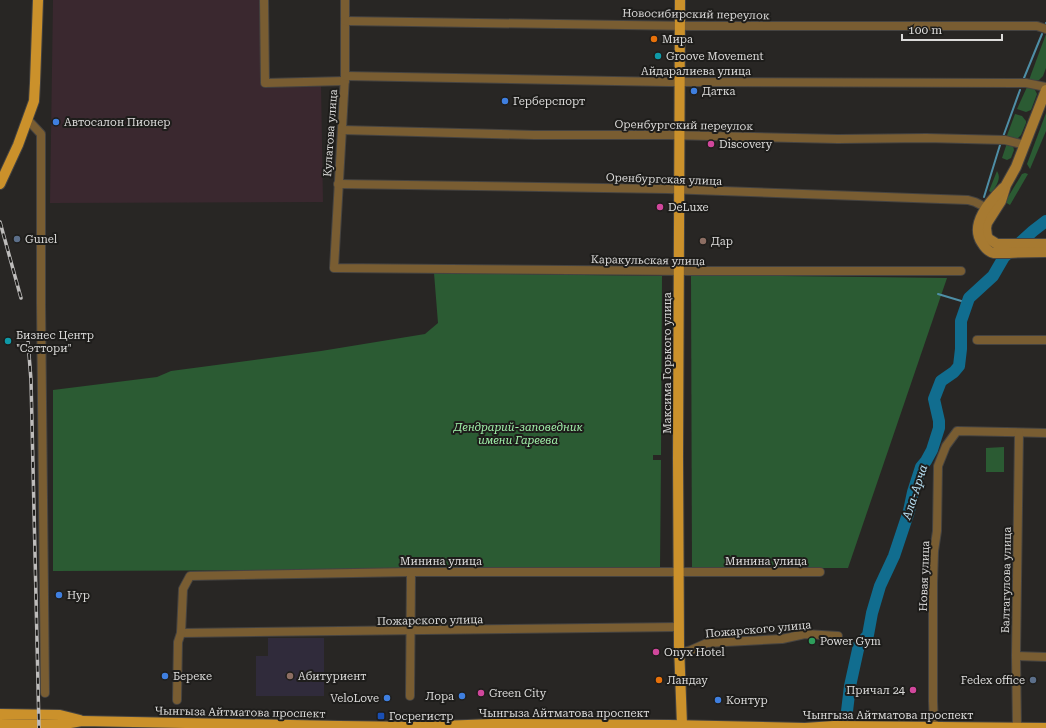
<svg xmlns="http://www.w3.org/2000/svg" width="1046" height="728" viewBox="0 0 1046 728" font-family="'Roboto Serif',serif">
  <style>
    .education { fill: #302b3b }
    .medical { fill: #3a282f }
    .green { fill: #2b5b33 }
    .lines { fill: none; stroke-linecap: round; stroke-linejoin: round }
    .stream { stroke: #4e8ea6; stroke-width: 2 }
    .river { stroke: #116d8f; stroke-width: 12 }
    .minor-casing { stroke: #454341; stroke-width: 10 }
    .secondary-casing { stroke: #454341; stroke-width: 12 }
    .primary-casing { stroke: #454341; stroke-width: 12 }
    .minor { stroke: #795d32; stroke-width: 8 }
    .secondary { stroke: #a77a31; stroke-width: 10 }
    .primary { stroke: #cb912b; stroke-width: 10 }
    .rail-casing { stroke: #bebcbb; stroke-width: 3.5 }
    .rail { stroke: #1e1d1b; stroke-width: 2; stroke-dasharray: 6; stroke-linecap: butt }
    .food-dot { fill: #e8710a; stroke: #1e1d1b; stroke-width: 1.5 }
    .culture-dot { fill: #0f9aa8; stroke: #1e1d1b; stroke-width: 1.5 }
    .shop-dot { fill: #3f7fe0; stroke: #1e1d1b; stroke-width: 1.5 }
    .hotel-dot { fill: #d1479c; stroke: #1e1d1b; stroke-width: 1.5 }
    .service-dot { fill: #5c6f8a; stroke: #1e1d1b; stroke-width: 1.5 }
    .education-dot { fill: #8d6e63; stroke: #1e1d1b; stroke-width: 1.5 }
    .leisure-dot { fill: #2e9e5b; stroke: #1e1d1b; stroke-width: 1.5 }
    .transit-dot { fill: #1a4fb4; stroke: #1e1d1b; stroke-width: 1.5 }
    .labels { text-anchor: middle; stroke-width: 4; stroke-linejoin: round; paint-order: stroke }
    .street-label { font-size: 11px; fill: #dcdbda; stroke: #1e1d1b }
    .poi-label { font-size: 11px; fill: #dcdbda; stroke: #1e1d1b; text-anchor: start }
    .park-label { font-size: 11px; font-style: italic; fill: #a1f1aa; stroke: #1e1d1b }
    .water-label { font-size: 12px; font-style: italic; fill: #bae2f6; stroke: #1e1d1b }
  </style>
  <rect width="100%" height="100%" fill="#282624"/>
  <polygon class="education" points="268,638 324,638 324,696 256,696 256,656 268,656"/>
  <polygon class="medical" points="53,0 259,0 262,87 321,84 323,202 50,203"/>
  <g class="green">
    <polygon points="1046,34 1046,68 1043,76 1039,80 1029,80"/>
    <polygon points="1027,87 1034,88 1037,94 1031,110 1026,112 1017,109"/>
    <polygon points="1046,113 1046,131 1030,169 1027,164"/>
    <polygon points="1015,114 1022,116 1026,121 1026,123 1021,135 1016,140 1006,138"/>
    <polygon points="1007,143 1013,146 1014,150 1011,158 1007,160 1002,158"/>
    <path d="M 997,171 C 1002,179 996,185 992,193 L 989,191 Z"/>
    <polygon points="1025,173 1028,174 1010,205 1005,202 1022,174"/>
    <polygon points="434,273 662,276 661,455 653,455 653,460 661,460 660,569 53,571 53,390 157,377 171,371 321,351 425,334 438,323"/>
    <polygon points="691,275 947,278 848,568 692,568"/>
    <polygon points="1004,447 1004,472 986,472 986,448"/>
  </g>
  <g class="lines">
    <g class="stream">
      <polyline points="1046,24 1046,23"/>
      <polyline points="1024,78 1042,34"/>
      <polyline points="1003,137 1020,90"/>
      <polyline points="984,197 1000,145"/>
      <polyline points="938,294 968,303"/>
    </g>
    <polyline class="river" points="845,728 850,686 859,645 868,635 872,613 880,586 894,556 909,511 913,492 921,467 926,461 932,450 939,428 939,421 934,399 941,381 954,372 959,366 961,349 961,321 969,298 993,276 1004,257 1033,231 1046,221"/>
    <defs>
      <g id="minor">
        <polyline points="264,0 265,83 345,81"/>
        <polyline points="345,0 345,76 334,268 688,271 961,271"/>
        <polyline points="345,21 690,26 1037,26 1046,29"/>
        <polyline points="345,76 668,82 1026,83 1046,87"/>
        <polyline points="28,120 41,134 41,304 45,693"/>
        <polyline points="342,130 534,135 668,135 838,139 926,138 1005,140 1025,145"/>
        <polyline points="338,184 667,189 968,200 975,202 987,208"/>
        <polyline points="977,340 1046,340"/>
        <polyline points="181,633 679,627"/>
        <polyline points="680,653 691,650 707,643 782,639 805,634 838,636"/>
        <polyline points="1016,656 1046,657"/>
        <polyline points="410,696 411,572"/>
        <polyline points="177,700 178,642 181,633 183,589 190,576 411,572 820,572"/>
        <polyline points="934,727 933,701 933,583 934,551 937,531 938,466 946,446 957,431 1046,433"/>
        <polyline points="1017,728 1016,656 1019,433"/>
      </g>
      <g id="secondary">
        <polyline points="1046,90 1016,167 1006,185 1001,201 987,223 986,228 987,236 989,239 997,244 1046,244"/>
        <path d="M 1003,188 C 990,201 969,224 982,243 C 985,248 988,252 994,253 C 998,253 1004,253 1009,253 C 1021,252 1034,252 1046,252"/>
      </g>
      <g id="primary">
        <polyline points="680,0 678,458 679,645 682,725"/>
        <polyline points="0,184 18,145 34,101 35,83 38,0"/>
        <polyline points="0,714 60,715 80,720"/>
        <polyline points="0,724 59,725 82,721 339,726 416,727 493,724 669,725 805,728 834,726 1046,728"/>
      </g>
    </defs>
    <use href="#minor" class="minor-casing"/>
    <use href="#secondary" class="secondary-casing"/>
    <use href="#primary" class="primary-casing"/>
    <use href="#minor" class="minor"/>
    <use href="#secondary" class="secondary"/>
    <use href="#primary" class="primary"/>
    <defs>
      <g id="rail">
        <polyline points="0,222 21,298"/>
        <polyline points="28,342 31,380 39,728"/>
      </g>
    </defs>
    <use href="#rail" class="rail-casing"/>
    <use href="#rail" class="rail"/>
  </g>
  <g class="food-dot">
    <circle cx="654" cy="39" r="4"/>
    <circle cx="659" cy="680" r="4"/>
  </g>
  <g class="culture-dot">
    <circle cx="658" cy="56" r="4"/>
    <circle cx="8" cy="341" r="4"/>
  </g>
  <g class="shop-dot">
    <circle cx="694" cy="91" r="4"/>
    <circle cx="505" cy="101" r="4"/>
    <circle cx="56" cy="122" r="4"/>
    <circle cx="59" cy="595" r="4"/>
    <circle cx="165" cy="676" r="4"/>
    <circle cx="462" cy="696" r="4"/>
    <circle cx="387" cy="698" r="4"/>
    <circle cx="718" cy="700" r="4"/>
  </g>
  <g class="hotel-dot">
    <circle cx="711" cy="144" r="4"/>
    <circle cx="660" cy="207" r="4"/>
    <circle cx="656" cy="652" r="4"/>
    <circle cx="913" cy="690" r="4"/>
    <circle cx="481" cy="693" r="4"/>
  </g>
  <g class="service-dot">
    <circle cx="17" cy="239" r="4"/>
    <circle cx="1033" cy="680" r="4"/>
  </g>
  <g class="education-dot">
    <circle cx="703" cy="241" r="4"/>
    <circle cx="290" cy="676" r="4"/>
  </g>
  <circle class="leisure-dot" cx="812" cy="641" r="4"/>
  <rect class="transit-dot" x="377" y="712" width="8" height="8" rx="2"/>
  <g class="labels">
    <g class="street-label">
      <text transform="translate(696 14) rotate(1)" y="4">Новосибирский переулок</text>
      <text x="696" y="75">Айдаралиева улица</text>
      <text transform="translate(684 125) rotate(1)" y="4">Оренбургский переулок</text>
      <text transform="translate(330 133) rotate(-86)" y="4">Кулатова улица</text>
      <text transform="translate(664 179) rotate(2)" y="4">Оренбургская улица</text>
      <text transform="translate(648 260) rotate(1)" y="4">Каракульская улица</text>
      <text transform="translate(667 363) rotate(-90)" y="4">Максима Горького улица</text>
      <text x="441" y="565">Минина улица</text>
      <text x="766" y="565">Минина улица</text>
      <text transform="translate(924 576) rotate(-88)" y="4">Новая улица</text>
      <text transform="translate(1006 580) rotate(-89)" y="4">Балтагулова улица</text>
      <text transform="translate(430 620) rotate(-1)" y="4">Пожарского улица</text>
      <text transform="translate(758 629) rotate(-5)" y="4">Пожарского улица</text>
      <text transform="translate(240 712) rotate(1)" y="4">Чынгыза Айтматова проспект</text>
      <text x="564" y="717">Чынгыза Айтматова проспект</text>
      <text x="888" y="719">Чынгыза Айтматова проспект</text>
    </g>
    <g class="poi-label">
      <text x="662" y="43">Мира</text>
      <text x="666" y="60">Groove Movement</text>
      <text x="702" y="95">Датка</text>
      <text x="513" y="105">Герберспорт</text>
      <text x="64" y="126">Автосалон Пионер</text>
      <text x="719" y="148">Discovery</text>
      <text x="668" y="211">DeLuxe</text>
      <text x="25" y="243">Gunel</text>
      <text x="711" y="245">Дар</text>
      <text x="16" y="339">Бизнес Центр<tspan x="16" dy="13">"Сэттори"</tspan></text>
      <text x="67" y="599">Нур</text>
      <text x="820" y="645">Power Gym</text>
      <text x="664" y="656">Onyx Hotel</text>
      <text x="173" y="680">Береке</text>
      <text x="298" y="680">Абитуриент</text>
      <text x="667" y="684">Ландау</text>
      <text x="1025" y="684" text-anchor="end">Fedex office</text>
      <text x="905" y="694" text-anchor="end">Причал 24</text>
      <text x="489" y="697">Green City</text>
      <text x="454" y="700" text-anchor="end">Лора</text>
      <text x="379" y="702" text-anchor="end">VeloLove</text>
      <text x="726" y="704">Контур</text>
      <text x="389" y="720">Госрегистр</text>
    </g>
    <g class="park-label">
      <text x="518" y="431">Дендрарий-заповедник<tspan x="518" dy="13">имени Гареева</tspan></text>
    </g>
    <g class="water-label">
      <text transform="translate(915 492) rotate(-72)" y="4">Ала-Арча</text>
    </g>
  </g>
  <path d="M902 34v6h100v-6" fill="none" stroke="#dcdbda" stroke-width="2"/>
  <text x="908" y="34" font-size="12" fill="#dcdbda" stroke="#1e1d1b" stroke-width="3" paint-order="stroke">100 m</text>
</svg>
